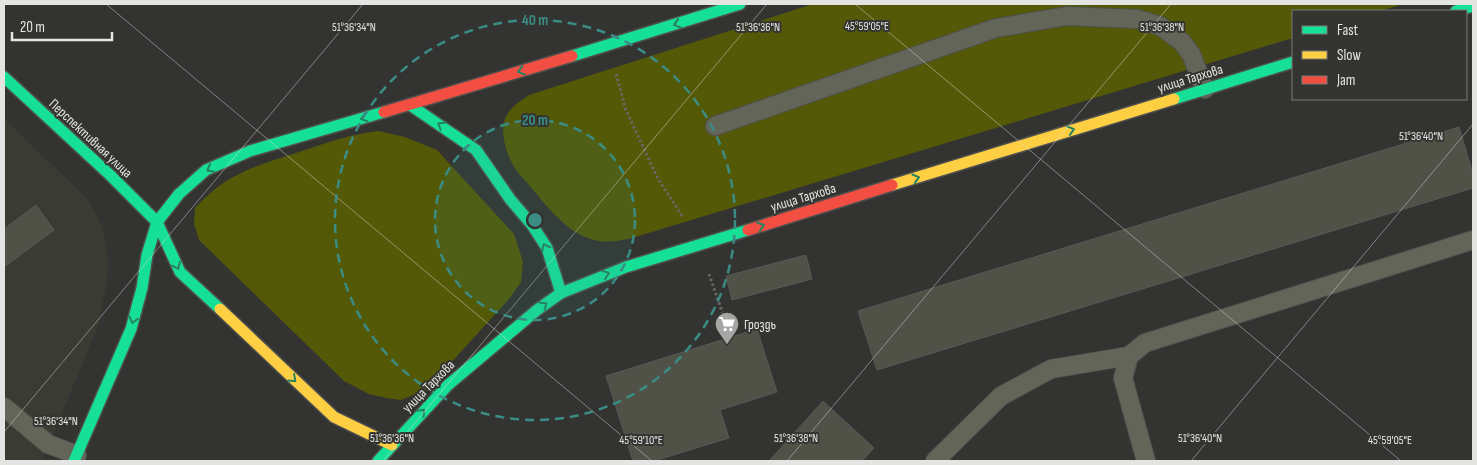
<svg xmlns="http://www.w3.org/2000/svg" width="1477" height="465" viewBox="0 0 1477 465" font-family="'Sofia Sans Condensed',sans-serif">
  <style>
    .built { fill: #3a3b32 }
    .green { fill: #545907 }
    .building { fill: #505147; stroke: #585956 }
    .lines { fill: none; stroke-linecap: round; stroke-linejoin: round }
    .lane-casing { stroke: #4f504e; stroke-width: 20 }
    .fast-casing { stroke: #4f504e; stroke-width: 14 }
    .slow-casing { stroke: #4f504e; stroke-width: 14 }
    .jam-casing { stroke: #4f504e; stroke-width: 14 }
    .path { stroke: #676861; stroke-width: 3; stroke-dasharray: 2.5 2.5; stroke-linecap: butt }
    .lane { stroke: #646559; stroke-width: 18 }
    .fast { stroke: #16e098; stroke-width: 11 }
    .slow { stroke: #ffcf43; stroke-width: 11 }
    .jam { stroke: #f24e42; stroke-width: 11 }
    .oneway { stroke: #26825f }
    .ticks { fill: none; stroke: #e4e5e2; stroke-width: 1; stroke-opacity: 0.45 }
    .ring { fill: none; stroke: #3a8c85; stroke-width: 2.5; stroke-dasharray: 9 6 }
    .labels { text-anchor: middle; stroke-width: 4; stroke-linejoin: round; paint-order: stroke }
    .street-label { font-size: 14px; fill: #e4e5e2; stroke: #343531 }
    .poi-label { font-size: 14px; fill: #e4e5e2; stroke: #343531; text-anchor: start }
    .ticks-label { font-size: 12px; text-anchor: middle; fill: #e4e5e2; stroke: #343531; stroke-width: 4; stroke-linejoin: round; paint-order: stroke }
    .centre { fill: #3a8c85; stroke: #343531; stroke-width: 2.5 }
    .ring-label { font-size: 15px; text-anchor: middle; font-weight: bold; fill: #3a8c85; stroke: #343531; stroke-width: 4; stroke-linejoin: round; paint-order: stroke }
  </style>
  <rect width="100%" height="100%" fill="#333432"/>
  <polygon class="built" points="4,118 89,201 103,228 109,268 99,324 42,461 4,461"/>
  <g class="green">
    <path d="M 813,4 L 1404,4 L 1380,11 L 1293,11 L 1293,38 L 632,238 C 619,241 607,243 594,240 C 566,233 546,205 528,184 C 523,177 515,171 512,163 C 506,152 501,135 504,122 C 507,109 519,102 529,95 Z"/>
    <path d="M 379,131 L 405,137 L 437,150 L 514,234 L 523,262 L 521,282 L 509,299 L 427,389 L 401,400 L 386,398 L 369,394 L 344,381 L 199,240 L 194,224 L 195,208 C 228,172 257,166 302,151 C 329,142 351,134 379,131 Z"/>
  </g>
  <g class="building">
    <polygon points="1459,127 1473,174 1473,188 877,370 858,311"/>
    <polygon points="36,205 54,230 4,267 4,229"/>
    <polygon points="806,255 812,279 732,300 726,276"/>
    <polygon points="757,329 777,392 720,410 729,438 654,461 633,461 606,376"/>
    <polygon points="823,401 874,448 862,461 769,461"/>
  </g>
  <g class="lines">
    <defs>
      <g id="lane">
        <polyline points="715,126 996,28 1067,16 1138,19 1160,26 1182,42 1191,54 1205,89"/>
        <polyline points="4,407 48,444 77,455"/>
        <polyline points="935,461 1001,396 1051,369 1129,356"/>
        <polyline points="1146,461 1123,378 1129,356 1145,343 1473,240"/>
      </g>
      <g id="fast">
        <polyline points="1456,11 1473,6"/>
        <polyline points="572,56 740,4"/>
        <polyline points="4,77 110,175 157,222 180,272 220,309"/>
        <polyline points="1174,99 1293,62"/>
        <polyline points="410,105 476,150 510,199 532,225 547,248 561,293"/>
        <polyline points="74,461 131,329 142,288 147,255 157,222 179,194 206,170 250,151 384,112"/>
        <polyline points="378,461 448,385 537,310 561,293 626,267 748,230"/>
      </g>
      <g id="slow">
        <polyline points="892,185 1174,99"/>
        <polyline points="220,309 334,417 392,445"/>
      </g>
      <g id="jam">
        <polyline points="384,112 572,56"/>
        <polyline points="748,230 892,185"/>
      </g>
    </defs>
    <use href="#lane" class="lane-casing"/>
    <use href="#fast" class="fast-casing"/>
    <use href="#slow" class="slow-casing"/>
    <use href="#jam" class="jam-casing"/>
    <g class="path">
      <polyline points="616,74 626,110 658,179 683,217"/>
      <polyline points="709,274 725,320"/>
    </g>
    <use href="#lane" class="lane"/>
    <use href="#fast" class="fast"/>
    <use href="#slow" class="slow"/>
    <use href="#jam" class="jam"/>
  </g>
  <defs><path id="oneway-chevron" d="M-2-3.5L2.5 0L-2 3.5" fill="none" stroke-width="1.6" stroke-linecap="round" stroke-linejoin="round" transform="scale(1.25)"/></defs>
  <g class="oneway">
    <use href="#oneway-chevron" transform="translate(677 24) rotate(163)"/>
    <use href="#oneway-chevron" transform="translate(521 71) rotate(163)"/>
    <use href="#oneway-chevron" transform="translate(364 118) rotate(164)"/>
    <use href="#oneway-chevron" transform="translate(441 125) rotate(-146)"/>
    <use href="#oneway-chevron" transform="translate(1071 130) rotate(-17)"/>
    <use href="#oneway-chevron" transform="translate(210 169) rotate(152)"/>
    <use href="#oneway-chevron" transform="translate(916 178) rotate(-17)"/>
    <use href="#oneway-chevron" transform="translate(761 226) rotate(-17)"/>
    <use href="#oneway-chevron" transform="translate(545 247) rotate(-117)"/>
    <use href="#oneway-chevron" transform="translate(177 266) rotate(64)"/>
    <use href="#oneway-chevron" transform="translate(606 274) rotate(-20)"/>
    <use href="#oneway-chevron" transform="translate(544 305) rotate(-35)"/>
    <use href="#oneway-chevron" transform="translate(133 320) rotate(105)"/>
    <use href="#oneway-chevron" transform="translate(293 379) rotate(43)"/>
    <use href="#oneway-chevron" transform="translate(422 412) rotate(-47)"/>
  </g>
  <path class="ticks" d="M 106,4 L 652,461M 855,4 L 1401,461M 4,432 L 363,4M 383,461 L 767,4M 787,461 L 1171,4M 1191,461 L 1473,124"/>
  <circle cx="535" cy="220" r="100" fill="#3a8c85" fill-opacity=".12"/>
  <g class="ring">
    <circle cx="535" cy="220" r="100"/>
    <circle cx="535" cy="220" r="200"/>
  </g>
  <defs>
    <symbol id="supermarket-pin" viewBox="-11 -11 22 30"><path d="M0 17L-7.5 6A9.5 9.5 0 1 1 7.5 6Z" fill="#a6a7a4" stroke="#343531"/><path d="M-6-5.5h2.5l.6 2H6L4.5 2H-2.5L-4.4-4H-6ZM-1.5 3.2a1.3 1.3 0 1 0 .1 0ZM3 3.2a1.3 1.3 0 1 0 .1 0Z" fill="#fff"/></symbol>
  </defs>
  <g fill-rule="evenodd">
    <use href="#supermarket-pin" x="713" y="310" width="28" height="38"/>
  </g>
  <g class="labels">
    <g class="street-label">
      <text transform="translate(1190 78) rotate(-17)" y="5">улица Тархова</text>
      <text transform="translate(91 138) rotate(43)" y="5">Перспективная улица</text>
      <text transform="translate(803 197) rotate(-17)" y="5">улица Тархова</text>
      <text transform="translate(428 386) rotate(-45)" y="5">улица Тархова</text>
    </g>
    <g class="poi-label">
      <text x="744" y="329">Гроздь</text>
    </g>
  </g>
  <g class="ticks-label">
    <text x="867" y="30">45°59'05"E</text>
    <text x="354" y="31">51°36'34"N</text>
    <text x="758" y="31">51°36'36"N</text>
    <text x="1162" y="31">51°36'38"N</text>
    <text x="1421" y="140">51°36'40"N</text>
    <text x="56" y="425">51°36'34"N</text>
    <text x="392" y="442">51°36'36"N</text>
    <text x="796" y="442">51°36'38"N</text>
    <text x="1200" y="442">51°36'40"N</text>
    <text x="641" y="444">45°59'10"E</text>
    <text x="1390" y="444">45°59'05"E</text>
  </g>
  <circle cx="535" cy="220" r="8" class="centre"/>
  <g class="ring-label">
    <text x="535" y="25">40 m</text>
    <text x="535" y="125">20 m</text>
  </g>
  <rect width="1477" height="465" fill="none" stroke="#e4e5e2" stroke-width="10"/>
  <rect x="1292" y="10" width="175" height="90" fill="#343531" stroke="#7a7b78"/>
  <rect x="1302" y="26" width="25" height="8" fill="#16e098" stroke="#7a7b78"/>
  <text x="1337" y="35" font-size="15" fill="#e4e5e2">Fast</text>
  <rect x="1302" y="51" width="25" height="8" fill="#ffcf43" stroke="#7a7b78"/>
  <text x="1337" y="60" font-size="15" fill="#e4e5e2">Slow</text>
  <rect x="1302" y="76" width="25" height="8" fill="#f24e42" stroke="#7a7b78"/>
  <text x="1337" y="85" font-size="15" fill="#e4e5e2">Jam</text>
  <path d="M12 32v8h100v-8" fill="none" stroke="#e4e5e2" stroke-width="2.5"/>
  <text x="20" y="32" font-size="15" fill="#e4e5e2" stroke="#343531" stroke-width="4" paint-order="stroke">20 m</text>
</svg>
